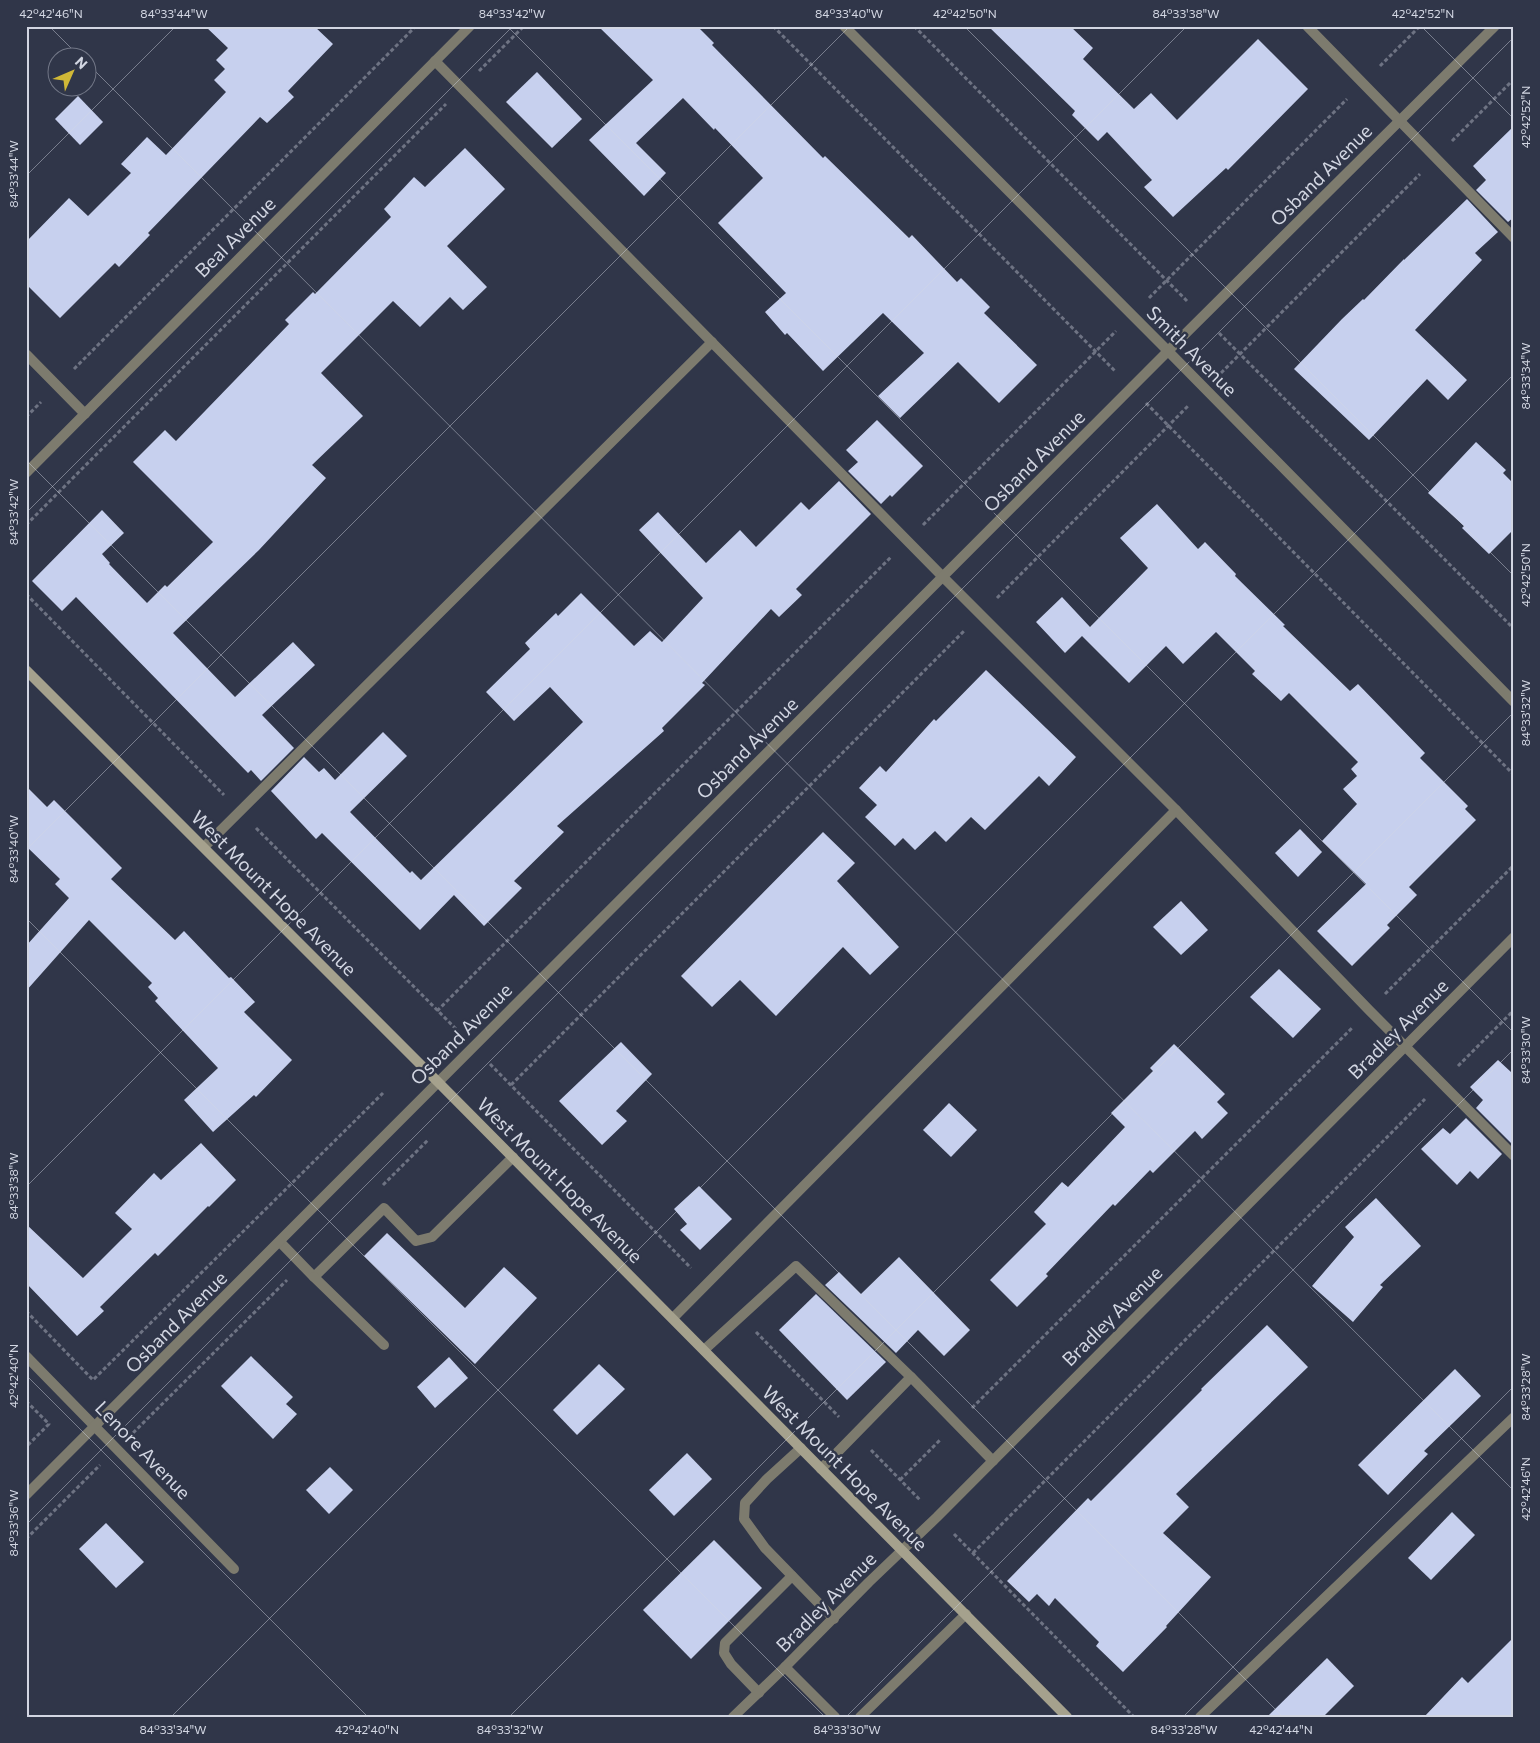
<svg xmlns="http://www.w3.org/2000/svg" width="1540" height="1743" viewBox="0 0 1540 1743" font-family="Commissioner,sans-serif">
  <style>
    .building { fill: #c7d0ee }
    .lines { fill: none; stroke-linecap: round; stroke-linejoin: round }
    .path { stroke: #6e7383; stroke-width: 3; stroke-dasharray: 4 2.5; stroke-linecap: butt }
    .lane { stroke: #7d7b6e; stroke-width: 10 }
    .street { stroke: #7d7b6e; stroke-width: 10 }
    .secondary { stroke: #a5a18d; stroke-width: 10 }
    .ticks { fill: none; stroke: #d2d6e2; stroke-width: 1; stroke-opacity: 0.45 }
    .labels { text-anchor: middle; stroke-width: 5; stroke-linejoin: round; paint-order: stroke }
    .street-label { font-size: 19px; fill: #d2d6e2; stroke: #303649 }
    .neatline { fill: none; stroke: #d2d6e2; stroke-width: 2 }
    .ticks-label { font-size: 12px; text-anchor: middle; fill: #d2d6e2 }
  </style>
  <rect width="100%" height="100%" fill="#303649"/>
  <g class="building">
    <polygon points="205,26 314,26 333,44 288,91 294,97 267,123 260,117 148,233 150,235 119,267 115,263 60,318 26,284 26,242 69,198 88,216 131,173 121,164 147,137 166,155 226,92 214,80 225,69 216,60 228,48"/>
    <polygon points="598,26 697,26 714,43 712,45 823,158 825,156 909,238 912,235 957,282 961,278 990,307 984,313 1037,365 999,403 958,362 900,418 878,396 924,353 883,313 823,371 787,333 785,335 765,312 786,293 718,223 763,178 715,128 714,130 683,98 636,143 666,173 644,196 589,140 653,80"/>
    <polygon points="988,26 1070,26 1093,48 1083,59 1134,109 1151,93 1177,120 1258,39 1308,89 1228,170 1226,168 1173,217 1144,187 1152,180 1107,132 1098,141 1072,115 1075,111"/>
    <polygon points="537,72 582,119 552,148 506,102"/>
    <polygon points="78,96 103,122 80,145 55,119"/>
    <polygon points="1514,126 1514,217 1508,222 1476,190 1486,180 1473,166"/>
    <polygon points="465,148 505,189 447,246 487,287 463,310 450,297 420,327 393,301 321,373 363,416 312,465 326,478 259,550 173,633 235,697 293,642 315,665 262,715 294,748 261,781 251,770 248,773 76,597 62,611 32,581 102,510 124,533 102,554 110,563 109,564 147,603 165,585 167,587 213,542 133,462 165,430 176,441 289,324 285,320 313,292 315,294 391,217 384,209 414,177 425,187"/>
    <polygon points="1467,199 1498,232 1475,253 1482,260 1415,330 1467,380 1448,400 1427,379 1369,440 1294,369 1342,319 1363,299 1364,300 1404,259 1404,260"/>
    <polygon points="877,420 923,466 892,497 890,495 881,504 848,471 858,462 846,450"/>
    <polygon points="1476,442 1506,470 1503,473 1514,484 1514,529 1489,554 1462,528 1464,526 1428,493"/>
    <polygon points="839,481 871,514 796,589 802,595 779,617 771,609 702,683 705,685 662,728 664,731 557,826 564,832 514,881 522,888 484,926 454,895 420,930 322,833 316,839 271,791 304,757 319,772 324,768 335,780 383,732 407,756 350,812 410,873 412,871 421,880 583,722 550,687 514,721 486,692 530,649 525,643 556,613 558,616 581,593 634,646 650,631 662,642 703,598 639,530 658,512 706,563 740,530 756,547 801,502 809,510"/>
    <polygon points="1157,504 1198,549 1205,542 1236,574 1235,576 1285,625 1283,626 1350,691 1358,684 1425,753 1420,758 1468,806 1465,809 1476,820 1409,887 1417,895 1387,925 1390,928 1352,966 1317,931 1366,884 1322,841 1357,804 1343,789 1357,776 1351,769 1358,762 1289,693 1281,701 1252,674 1255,671 1216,632 1183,664 1166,646 1129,683 1082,636 1065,653 1036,622 1062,597 1090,627 1148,568 1120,538"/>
    <polygon points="986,670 1076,757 1049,786 1039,776 985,830 971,817 946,842 935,831 915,850 903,838 895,846 865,817 877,805 859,788 880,766 886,772 934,719 936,721"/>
    <polygon points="26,786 47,807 54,800 122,868 111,879 175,940 184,931 229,978 231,977 255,1002 244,1012 292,1060 256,1097 254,1095 213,1132 184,1100 218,1068 155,1001 158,998 148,987 152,983 89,920 26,991 26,946 69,898 55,884 60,879 26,846"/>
    <polygon points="1300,829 1322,852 1298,877 1275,853"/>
    <polygon points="823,832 855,863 837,881 899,947 870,975 843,947 776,1016 740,980 712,1007 681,976"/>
    <polygon points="1181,901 1208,930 1181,955 1153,927"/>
    <polygon points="1279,969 1321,1009 1293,1038 1250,997"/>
    <polygon points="621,1042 652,1074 616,1111 627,1121 602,1145 559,1101"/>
    <polygon points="1174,1044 1225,1094 1217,1102 1228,1113 1202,1139 1195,1131 1153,1173 1150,1170 1115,1206 1113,1204 1046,1274 1048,1276 1017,1307 990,1280 1046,1224 1034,1212 1062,1182 1068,1187 1125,1127 1111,1113 1153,1071 1150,1068"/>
    <polygon points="1498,1060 1511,1072 1514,1070 1514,1143 1512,1144 1476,1108 1483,1100 1470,1087"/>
    <polygon points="949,1103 977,1130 951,1157 923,1130"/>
    <polygon points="1466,1118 1502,1154 1478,1179 1470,1171 1457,1185 1421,1149 1443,1128 1450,1134"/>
    <polygon points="201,1143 236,1180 209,1207 208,1206 158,1256 155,1253 100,1307 104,1311 77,1336 26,1283 26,1224 83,1278 132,1229 115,1213 154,1173 161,1180"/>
    <polygon points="699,1186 732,1219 700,1250 680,1230 687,1224 674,1209"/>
    <polygon points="1376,1198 1421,1246 1380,1285 1383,1287 1353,1322 1312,1286 1354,1237 1345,1227"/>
    <polygon points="387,1233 465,1308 504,1267 537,1298 475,1364 364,1256"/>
    <polygon points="899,1257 970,1330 944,1356 918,1330 896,1353 825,1285 839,1272 861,1294"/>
    <polygon points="816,1294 886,1362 847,1400 779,1330"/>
    <polygon points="1267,1325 1308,1367 1176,1494 1189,1507 1163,1533 1211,1577 1166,1626 1167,1627 1123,1672 1096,1646 1099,1642 1055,1598 1049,1606 1037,1594 1029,1602 1007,1581 1088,1498 1091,1501 1202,1390 1201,1389"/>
    <polygon points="251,1356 293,1397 286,1404 297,1414 273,1439 221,1386"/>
    <polygon points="449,1357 468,1378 435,1408 417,1387"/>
    <polygon points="599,1364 625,1389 577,1435 553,1410"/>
    <polygon points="1455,1369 1481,1396 1424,1451 1428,1454 1388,1495 1358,1465"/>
    <polygon points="687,1453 712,1479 674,1516 649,1490"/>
    <polygon points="330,1467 353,1490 329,1514 306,1490"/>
    <polygon points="1452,1512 1475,1535 1431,1580 1408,1558"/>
    <polygon points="106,1523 144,1562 116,1588 79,1549"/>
    <polygon points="714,1540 762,1588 691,1659 643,1610"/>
    <polygon points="1514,1637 1514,1717 1424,1717 1462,1677 1468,1683"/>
    <polygon points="1327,1658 1354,1686 1323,1717 1267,1717"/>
  </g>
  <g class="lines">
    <g class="path">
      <polyline points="773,26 1116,372"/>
      <polyline points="914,26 1187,301"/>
      <polyline points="1380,66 1420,26"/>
      <polyline points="479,71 524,26"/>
      <polyline points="1452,141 1514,79"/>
      <polyline points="1149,298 1347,99"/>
      <polyline points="1219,333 1514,629"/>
      <polyline points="74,369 416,26"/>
      <polyline points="1221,373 1420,174"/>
      <polyline points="1146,403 1514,775"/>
      <polyline points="26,417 41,402"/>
      <polyline points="26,525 446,104"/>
      <polyline points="923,525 1116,331"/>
      <polyline points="26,594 224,795"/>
      <polyline points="997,598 1188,406"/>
      <polyline points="256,828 458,1031"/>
      <polyline points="1385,994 1514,865"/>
      <polyline points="437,1011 892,556"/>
      <polyline points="490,1064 691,1268"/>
      <polyline points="1458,1066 1514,1010"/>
      <polyline points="511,1085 964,631"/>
      <polyline points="383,1185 429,1139"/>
      <polyline points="26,1311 93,1380 383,1093"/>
      <polyline points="756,1332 839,1417"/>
      <polyline points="26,1401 49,1424 26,1447"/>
      <polyline points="972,1408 1353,1027"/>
      <polyline points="133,1433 287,1280"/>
      <polyline points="871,1450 921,1501"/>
      <polyline points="900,1480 941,1439"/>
      <polyline points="954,1534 1134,1717"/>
      <polyline points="26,1539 100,1465"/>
      <polyline points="973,1553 1425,1099"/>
    </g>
    <g class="lane">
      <polyline points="1307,26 1514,238"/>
      <polyline points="435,61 943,577 1176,810 1369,1010 1514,1156"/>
      <polyline points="26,354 85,414"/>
      <polyline points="204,847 712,342"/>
      <polyline points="280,1242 314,1277 384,1208 416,1241 432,1237 513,1157"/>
      <polyline points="314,1277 384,1345"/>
      <polyline points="673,1318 1176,810"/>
      <polyline points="704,1350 796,1266 911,1377"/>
      <polyline points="801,1448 767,1479 745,1503 744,1519 765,1548 834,1619"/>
      <polyline points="821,1469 911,1377 993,1461"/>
      <polyline points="785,1667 835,1717"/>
      <polyline points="759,1693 731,1664 724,1653 725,1643 792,1576"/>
      <polyline points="860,1717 966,1614"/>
      <polyline points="1200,1717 1514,1417"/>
    </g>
    <g class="street">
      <polyline points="844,26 1168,351 1514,702"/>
      <polyline points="26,473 470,26"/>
      <polyline points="26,1356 234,1569"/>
      <polyline points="26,1495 1168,351 1495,26"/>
      <polyline points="733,1717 785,1667 869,1582 937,1517 1514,937"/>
    </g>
    <polyline class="secondary" points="26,670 438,1082 1067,1717"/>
  </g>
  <path class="ticks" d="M 49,26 L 81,58M 507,26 L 1514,1033M 964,26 L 1514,576M 1421,26 L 1514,119M 88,64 L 1514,1491M 26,176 L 176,26M 26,460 L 1283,1717M 26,513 L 513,26M 26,850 L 850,26M 26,918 L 825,1717M 26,1187 L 1187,26M 26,1375 L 368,1717M 26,1525 L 1514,37M 171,1717 L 1514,374M 509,1717 L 1514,712M 846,1717 L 1514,1049M 1183,1717 L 1514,1386"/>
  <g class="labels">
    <g class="street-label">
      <text transform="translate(1321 175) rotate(-45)" y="7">Osband Avenue</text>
      <text transform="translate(235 237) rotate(-45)" y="7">Beal Avenue</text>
      <text transform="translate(1192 351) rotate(45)" y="7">Smith Avenue</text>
      <text transform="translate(1034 461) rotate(-45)" y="7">Osband Avenue</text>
      <text transform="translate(747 748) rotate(-45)" y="7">Osband Avenue</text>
      <text transform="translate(274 893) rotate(45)" y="7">West Mount Hope Avenue</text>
      <text transform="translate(1398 1029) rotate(-45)" y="7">Bradley Avenue</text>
      <text transform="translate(461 1034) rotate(-45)" y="7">Osband Avenue</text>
      <text transform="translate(560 1180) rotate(45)" y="7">West Mount Hope Avenue</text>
      <text transform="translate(1112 1316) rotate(-45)" y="7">Bradley Avenue</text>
      <text transform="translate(176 1322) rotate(-45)" y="7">Osband Avenue</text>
      <text transform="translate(143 1450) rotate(46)" y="7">Lenore Avenue</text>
      <text transform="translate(845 1468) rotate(45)" y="7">West Mount Hope Avenue</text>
      <text transform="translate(826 1602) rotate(-45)" y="7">Bradley Avenue</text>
    </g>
  </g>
  <rect width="1540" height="1743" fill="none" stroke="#303649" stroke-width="55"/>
  <g transform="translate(72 72) rotate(45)"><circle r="24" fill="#303649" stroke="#717686"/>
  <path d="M0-4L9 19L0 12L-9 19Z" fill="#d0b837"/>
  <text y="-8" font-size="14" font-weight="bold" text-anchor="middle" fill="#d2d6e2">N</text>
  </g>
  <rect x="28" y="28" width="1484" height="1688" class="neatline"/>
  <g class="ticks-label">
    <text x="51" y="18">42°42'46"N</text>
    <text x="174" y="18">84°33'44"W</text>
    <text x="512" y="18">84°33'42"W</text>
    <text x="849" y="18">84°33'40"W</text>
    <text x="965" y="18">42°42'50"N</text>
    <text x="1186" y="18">84°33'38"W</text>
    <text x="1423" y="18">42°42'52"N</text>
    <text transform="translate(1526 117) rotate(-90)" y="4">42°42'52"N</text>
    <text transform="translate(14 174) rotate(-90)" y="4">84°33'44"W</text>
    <text transform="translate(1526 376) rotate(-90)" y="4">84°33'34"W</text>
    <text transform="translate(14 512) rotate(-90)" y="4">84°33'42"W</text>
    <text transform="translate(1526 575) rotate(-90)" y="4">42°42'50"N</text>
    <text transform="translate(1526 713) rotate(-90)" y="4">84°33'32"W</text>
    <text transform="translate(14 849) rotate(-90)" y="4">84°33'40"W</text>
    <text transform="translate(1526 1050) rotate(-90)" y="4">84°33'30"W</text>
    <text transform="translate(14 1186) rotate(-90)" y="4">84°33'38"W</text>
    <text transform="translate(14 1376) rotate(-90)" y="4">42°42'40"N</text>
    <text transform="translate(1526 1387) rotate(-90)" y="4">84°33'28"W</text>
    <text transform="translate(1526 1489) rotate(-90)" y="4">42°42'46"N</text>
    <text transform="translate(14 1523) rotate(-90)" y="4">84°33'36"W</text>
    <text x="173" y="1734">84°33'34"W</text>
    <text x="367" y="1734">42°42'40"N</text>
    <text x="510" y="1734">84°33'32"W</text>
    <text x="847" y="1734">84°33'30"W</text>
    <text x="1184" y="1734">84°33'28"W</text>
    <text x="1281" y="1734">42°42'44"N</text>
  </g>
</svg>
